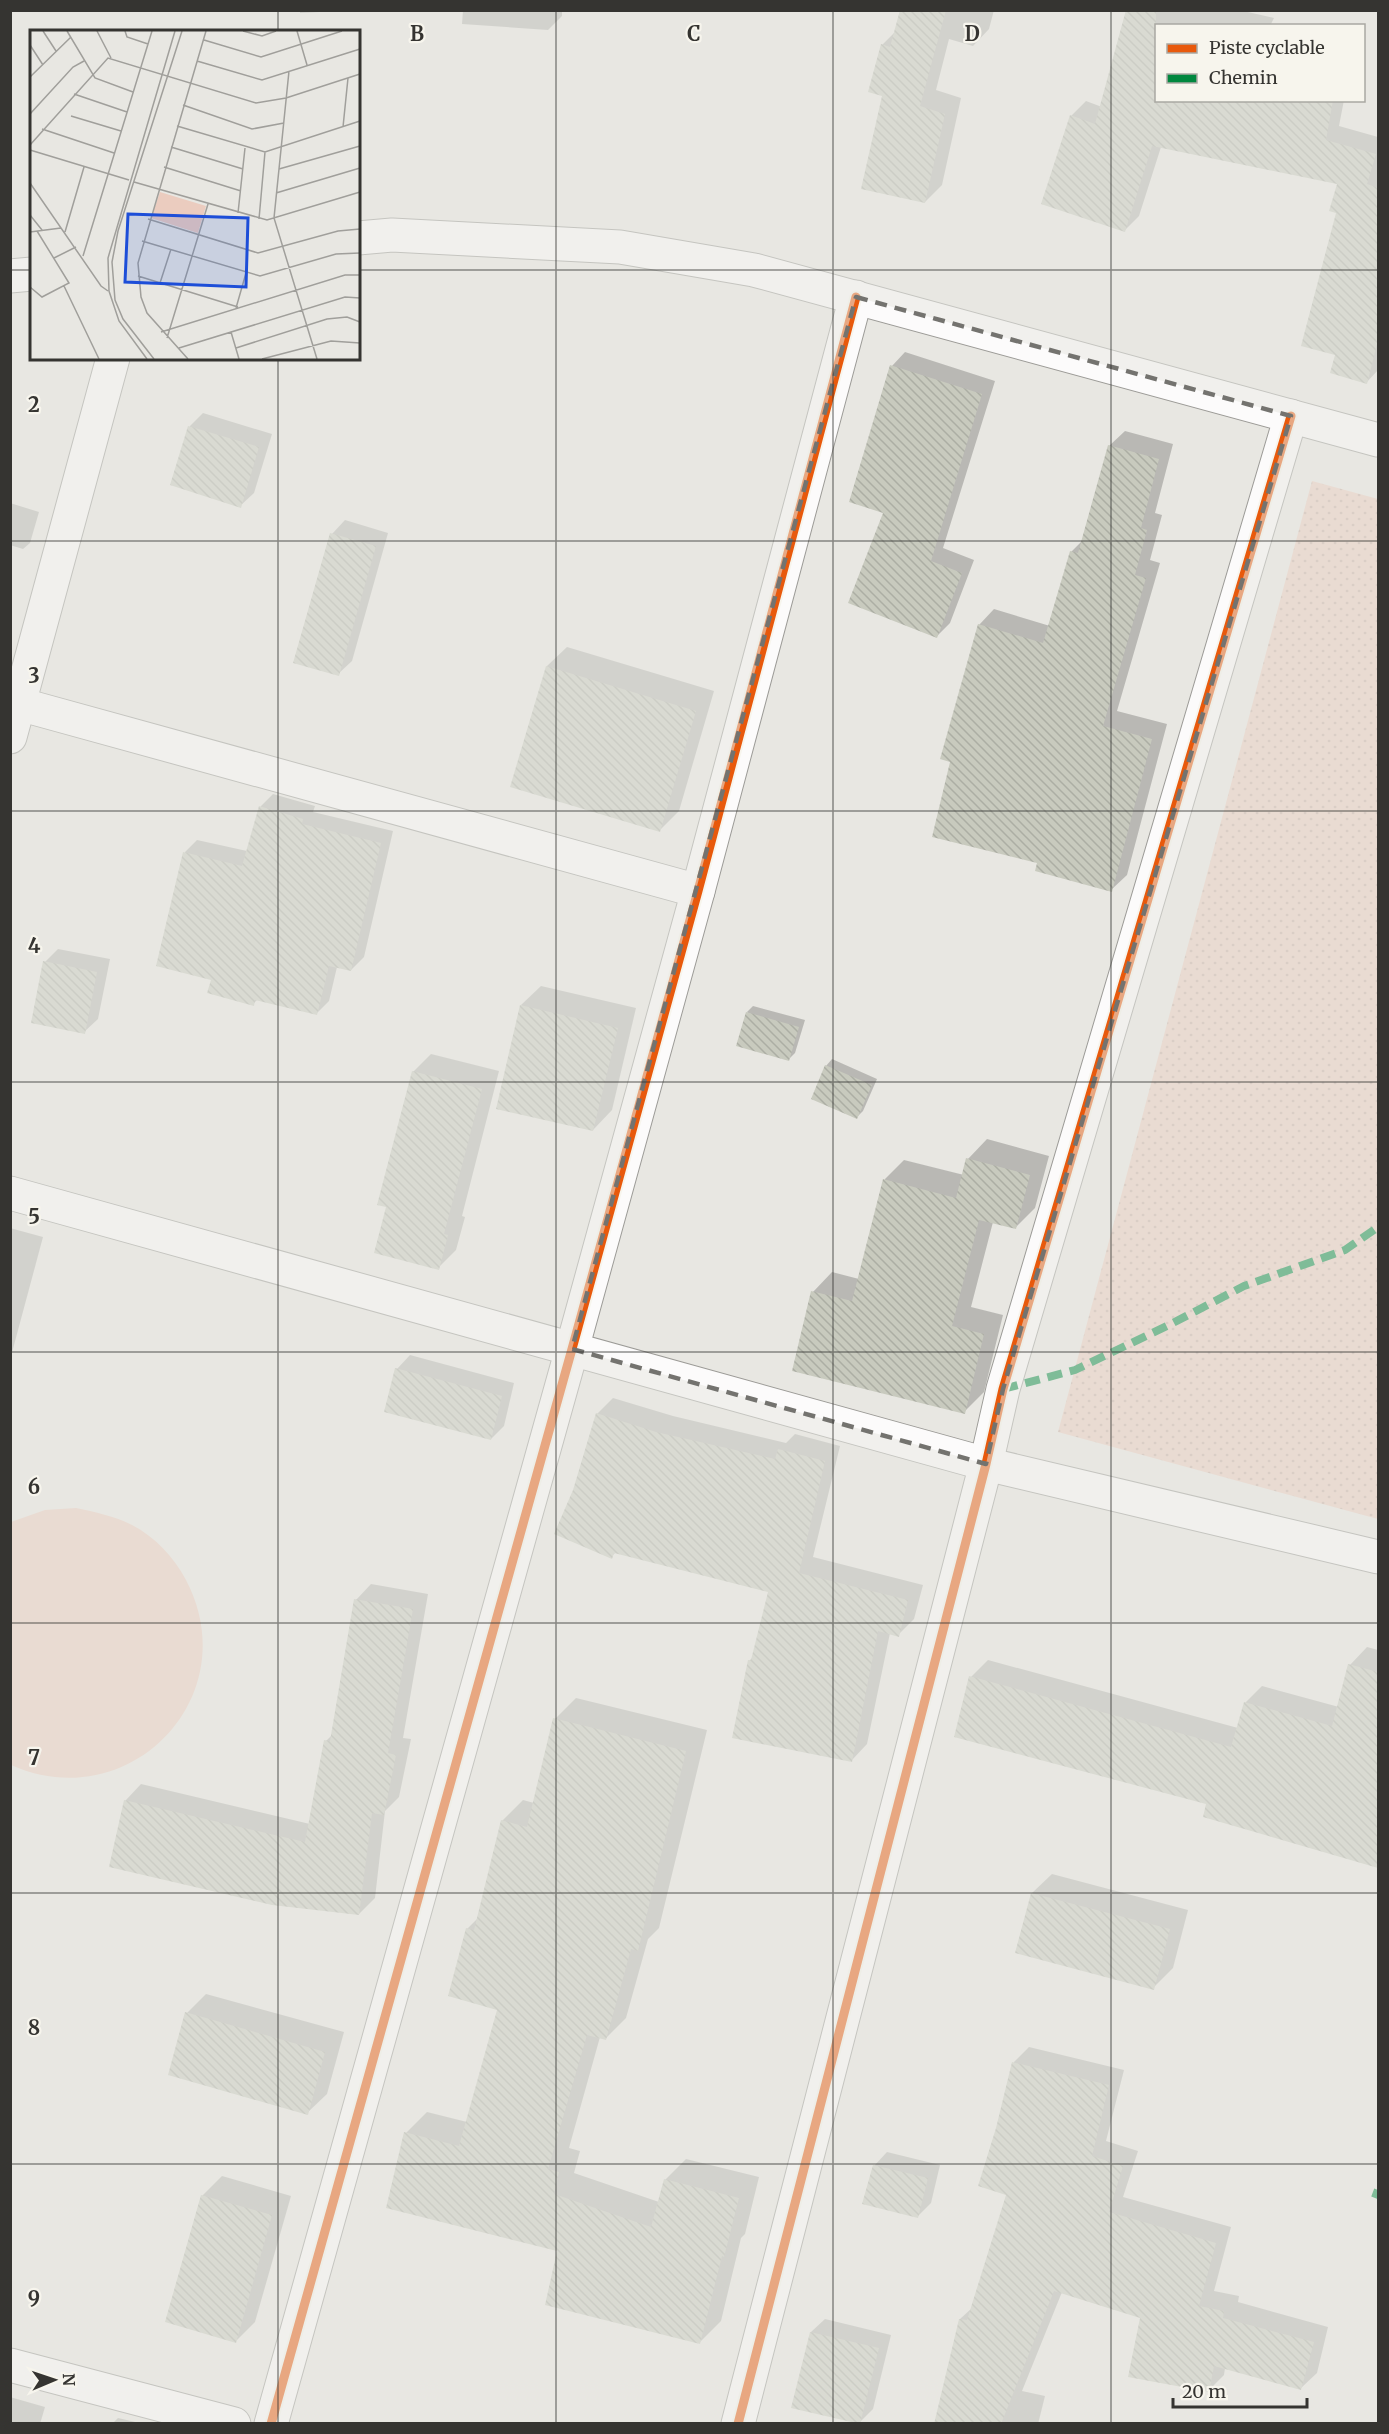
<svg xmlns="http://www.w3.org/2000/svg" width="1389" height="2434" viewBox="0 0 1389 2434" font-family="Merriweather,serif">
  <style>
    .grass { fill: url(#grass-dots) }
    .garden { fill: #ebccbf }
    .shadow { fill: #0003 }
    .building { fill: url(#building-back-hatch) }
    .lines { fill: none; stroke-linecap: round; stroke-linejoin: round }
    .minor-casing { stroke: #9c9b97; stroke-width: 35 }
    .minor { stroke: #fcfbfb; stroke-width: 33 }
    .quiet { stroke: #00873e; stroke-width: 8; stroke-dasharray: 15 8; stroke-linecap: butt }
    .cycleway-casing { stroke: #f7f5ed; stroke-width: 13 }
    .cycleway { stroke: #e8590c; stroke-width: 9 }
    .marked { fill: none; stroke: #74736f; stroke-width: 4.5; stroke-dasharray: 12 8; stroke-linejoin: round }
    .grid { fill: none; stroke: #353431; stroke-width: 1.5; stroke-opacity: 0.55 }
    .inset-road { fill: none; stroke: #a09f9b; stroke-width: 1.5 }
    .view { fill: #1d4ed8; fill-opacity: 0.15; stroke: #1d4ed8; stroke-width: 3 }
    .inset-edge { fill: none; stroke: #353431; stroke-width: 3 }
    .grid-label { font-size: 20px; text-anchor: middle; font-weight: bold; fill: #353431; stroke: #f7f5ed; stroke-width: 4.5; stroke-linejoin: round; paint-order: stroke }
  </style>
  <defs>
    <pattern id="grass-dots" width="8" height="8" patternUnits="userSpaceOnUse" patternTransform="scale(1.5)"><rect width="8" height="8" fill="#ebccbf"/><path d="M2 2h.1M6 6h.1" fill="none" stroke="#cab0a5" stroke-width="1.8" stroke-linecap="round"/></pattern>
    <pattern id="building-back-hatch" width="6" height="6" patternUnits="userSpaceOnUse" patternTransform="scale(1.5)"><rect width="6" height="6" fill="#c8cabe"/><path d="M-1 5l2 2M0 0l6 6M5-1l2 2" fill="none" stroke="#acaea4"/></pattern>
  </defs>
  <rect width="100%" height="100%" fill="#e8e7e2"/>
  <polygon class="grass" points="1312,481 1378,499 1378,1519 1058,1432"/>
  <path class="garden" d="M 76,1508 C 95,1512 114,1516 132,1525 C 155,1537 174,1557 186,1580 C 247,1696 130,1818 11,1765 L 11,1522 L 45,1510 Z"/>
  <g class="shadow">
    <polygon points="300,10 359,10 300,13"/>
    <polygon points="463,10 562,10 562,16 548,30 462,24"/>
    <polygon points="901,10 994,10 989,29 973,46 949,39 936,90 961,98 942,185 925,202 884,95 882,45 896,31"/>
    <polygon points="1128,10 1239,10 1274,18 1270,26 1156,26 1156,100 1344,100 1339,126 1378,137 1378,370 1367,382 1336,354 1339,183 1161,147 1139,216 1125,230 1071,116 1086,101 1102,107"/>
    <polygon points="905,352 995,381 943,548 974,560 950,623 937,636 885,512 892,366"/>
    <polygon points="203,413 272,434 254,493 240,506 172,484 190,426"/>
    <polygon points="1125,431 1173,444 1155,513 1162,515 1150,560 1160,563 1117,711 1167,724 1127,875 1111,890 1039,862 952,761 979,625 994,609 1050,626 1071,552 1083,540 1109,446"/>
    <polygon points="10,503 39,512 30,543 23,549 10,545"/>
    <polygon points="345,520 388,533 352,661 338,674 332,534"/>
    <polygon points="567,647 714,691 679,811 660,830 512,786 547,666"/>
    <polygon points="273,794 315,806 313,812 393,831 364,957 351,970 337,967 329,1001 316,1014 258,999 253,1004 213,978 185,852 197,840 247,851 261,806"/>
    <polygon points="58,949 110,959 98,1019 84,1032 45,962"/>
    <polygon points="541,986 636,1008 612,1110 593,1130 521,1005"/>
    <polygon points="753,1006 805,1020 795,1053 789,1059 747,1012"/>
    <polygon points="431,1054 499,1071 462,1216 465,1217 456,1250 438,1268 387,1206 413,1072"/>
    <polygon points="832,1059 877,1079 863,1111 857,1117 826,1066"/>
    <polygon points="987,1139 1049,1156 1035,1208 1015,1228 993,1222 971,1307 1003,1315 984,1392 964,1412 813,1292 832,1272 859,1279 885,1179 904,1160 964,1175 968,1159"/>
    <polygon points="10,1228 43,1237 10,1360"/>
    <polygon points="410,1355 514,1383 504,1426 491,1439 397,1369"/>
    <polygon points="613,1398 673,1416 786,1443 795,1434 840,1446 813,1557 923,1585 914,1619 898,1635 890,1633 867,1744 852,1760 750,1660 754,1656 770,1591 616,1552 611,1557 574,1490 597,1414"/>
    <polygon points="371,1584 428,1594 403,1738 411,1739 399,1797 385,1811 375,1898 359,1914 111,1866 126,1800 141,1784 310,1824 326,1741 333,1734 356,1600"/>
    <polygon points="1367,1647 1378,1650 1378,1866 1204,1816 1208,1803 971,1677 988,1660 1238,1728 1245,1703 1262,1686 1339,1707 1350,1665"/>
    <polygon points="576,1698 707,1730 659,1928 648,1939 626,2018 605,2039 600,2037 569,2148 580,2151 574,2173 659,2202 665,2180 686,2159 759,2177 745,2234 741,2238 721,2321 700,2342 559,2250 406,2133 427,2112 467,2122 499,2009 467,1929 479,1917 502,1821 523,1800 534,1803 555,1719"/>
    <polygon points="1052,1874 1188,1910 1173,1968 1153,1988 1032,1893"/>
    <polygon points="206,1994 344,2032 327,2094 307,2113 187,2013"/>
    <polygon points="1029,2047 1124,2070 1106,2141 1138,2151 1123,2197 1231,2227 1214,2291 1239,2296 1238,2302 1328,2327 1317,2373 1301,2388 1225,2368 1224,2375 1208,2391 1141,2317 1062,2292 1022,2391 1045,2396 1038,2424 935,2424 960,2319 972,2308 1007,2194 998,2129 1014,2062"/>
    <polygon points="887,2152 940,2165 931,2203 918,2216 874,2166"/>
    <polygon points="222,2176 291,2196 255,2322 236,2341 202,2196"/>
    <polygon points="825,2319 891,2335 873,2409 859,2423 811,2332"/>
    <polygon points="10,2397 45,2407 40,2424 10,2424"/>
    <polygon points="118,2418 144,2424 112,2424"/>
  </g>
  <g class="building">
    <polygon points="900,10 946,10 920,106 945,114 925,203 861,189 882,96 868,92 881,44 890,47"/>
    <polygon points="1126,10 1156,10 1156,100 1333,100 1326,140 1376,154 1367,184 1378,188 1378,340 1367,384 1330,373 1335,355 1301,346 1336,213 1329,211 1337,184 1152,146 1125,232 1041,204 1070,115 1095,124"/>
    <polygon points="890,365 982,394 931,561 962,573 937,638 848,603 883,513 849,502"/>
    <polygon points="188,426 259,447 241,508 170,485"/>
    <polygon points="1108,445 1159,459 1141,528 1147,530 1135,575 1146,578 1103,726 1152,739 1112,892 1035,871 1037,863 932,837 950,762 940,759 978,624 1043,643 1070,551 1078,553"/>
    <polygon points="330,533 376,546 339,676 293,663"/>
    <polygon points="546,666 696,711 660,832 510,787"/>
    <polygon points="259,806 303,819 302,824 381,843 351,971 329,966 317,1015 255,1000 254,1006 207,993 211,980 156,966 183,852 242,866"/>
    <polygon points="43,961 97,972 85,1034 31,1023"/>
    <polygon points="520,1005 618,1028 593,1131 496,1109"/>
    <polygon points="746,1012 799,1027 789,1061 736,1046"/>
    <polygon points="825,1065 872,1085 857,1119 811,1099"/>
    <polygon points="412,1071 482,1089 444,1234 448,1235 439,1270 374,1253 386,1207 377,1205"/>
    <polygon points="966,1158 1030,1175 1016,1229 979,1220 952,1326 984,1334 965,1414 792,1371 811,1291 852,1301 883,1179 956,1198"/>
    <polygon points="395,1368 502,1396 491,1440 384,1412"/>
    <polygon points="596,1413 656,1432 775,1459 778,1449 825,1461 799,1573 908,1600 899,1637 878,1631 852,1762 732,1738 748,1660 751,1660 768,1592 614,1553 612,1559 554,1534 573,1490"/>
    <polygon points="354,1599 413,1609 388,1753 396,1755 384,1815 372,1813 359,1915 272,1905 109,1867 124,1800 305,1842 324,1740 330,1741"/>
    <polygon points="1348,1664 1378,1672 1378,1868 1203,1817 1206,1804 954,1737 969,1676 1231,1747 1244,1702 1332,1726"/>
    <polygon points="553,1718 686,1751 638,1951 631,1949 606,2040 587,2035 548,2169 559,2172 554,2194 651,2227 664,2179 739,2198 724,2257 722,2256 700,2344 545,2305 557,2251 386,2208 404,2132 459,2146 497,2010 448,1996 466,1928 474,1930 501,1820 527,1827"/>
    <polygon points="1031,1893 1170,1929 1154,1990 1015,1953"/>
    <polygon points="185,2012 325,2052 308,2115 168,2075"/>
    <polygon points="1012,2062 1109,2085 1092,2156 1123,2166 1109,2212 1216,2243 1199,2306 1224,2311 1223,2318 1314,2342 1301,2390 1214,2366 1209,2392 1128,2377 1140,2318 1054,2291 1001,2424 934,2424 959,2319 967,2320 1006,2195 978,2186 996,2128"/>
    <polygon points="873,2165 928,2178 918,2218 862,2204"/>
    <polygon points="201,2195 272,2215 236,2343 165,2322"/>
    <polygon points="810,2332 879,2348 860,2424 791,2408"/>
  </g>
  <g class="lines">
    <defs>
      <g id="minor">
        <polyline points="358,238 392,235 620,247 754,270 1378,440"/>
        <polyline points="10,276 32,274"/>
        <polyline points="19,704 698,891"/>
        <polyline points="10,737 113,358"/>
        <polyline points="10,1193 986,1464 1378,1557"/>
        <polyline points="10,2365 234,2424"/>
        <polyline points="271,2424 572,1349 698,891 856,297"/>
        <polyline points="738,2424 986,1464 1003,1389 1291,416"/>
      </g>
    </defs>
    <use href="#minor" class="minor-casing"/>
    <use href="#minor" class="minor"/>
    <g class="quiet">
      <polyline points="1003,1389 1075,1370 1171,1324 1244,1286 1345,1250 1378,1227"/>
      <polyline points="1375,2198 1378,2190"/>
    </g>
    <defs>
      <g id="cycleway">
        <polyline points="271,2424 572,1349 698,891 856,297"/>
        <polyline points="738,2424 986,1464 1003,1389 1291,416"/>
      </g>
    </defs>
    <use href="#cycleway" class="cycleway-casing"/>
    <use href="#cycleway" class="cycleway"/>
  </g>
  <path d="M0 0H1389V2434H0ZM 856,297 L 1291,416 L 1003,1389 L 986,1464 L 572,1349 Z" fill="#e8e7e2" fill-opacity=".55" fill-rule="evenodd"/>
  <path class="marked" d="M 856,297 L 1291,416 L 1003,1389 L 986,1464 L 572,1349 Z"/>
  <path class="grid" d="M 278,10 L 278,32M 556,10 L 556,2424M 833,10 L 833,2424M 1111,10 L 1111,2424M 10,270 L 32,270M 358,270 L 1378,270M 278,358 L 278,2424M 10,541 L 1378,541M 10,811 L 1378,811M 10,1082 L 1378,1082M 10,1352 L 1378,1352M 10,1623 L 1378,1623M 10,1893 L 1378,1893M 10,2164 L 1378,2164"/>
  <g transform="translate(30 30)">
    <rect width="330" height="330" fill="#e8e7e2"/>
    <path d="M 130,162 L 176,176 L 168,203 L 121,188 Z" fill="#ebccbf"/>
    <path class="inset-road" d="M 13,1 L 26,21M 37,1 L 65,48 L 103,62M 67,1 L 81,28M 95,1 L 97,7 L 118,14M 213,1 L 232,6 L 246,1M 267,1 L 277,35M 174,10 L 231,27 L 312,1M 0,15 L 13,35M 167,31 L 232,50 L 330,19M 259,41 L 244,188 L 287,329M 0,47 L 41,7M 44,64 L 97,82M 153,75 L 222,99 L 254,93M 0,84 L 43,37 L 54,31M 41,86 L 91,101M 147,96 L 235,122 L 330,91M 313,97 L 318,48M 12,99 L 84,123M 0,115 L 78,28 L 226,73 L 256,68 L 330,44M 141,117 L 213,139M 0,120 L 99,150M 134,137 L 211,161M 249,139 L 330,116M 104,152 L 237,190 L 330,162M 0,153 L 71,256 L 78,261M 246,163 L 330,138M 208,183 L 215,118M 0,185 L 12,200M 118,189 L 228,223 L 308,201 L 330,199M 229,189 L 235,122M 0,202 L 31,198M 35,202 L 54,137M 112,211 L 230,246 L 306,224 L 330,223M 53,226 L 122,1M 24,228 L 46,217M 108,246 L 208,277M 130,253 L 141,219M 34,256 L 69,329M 0,257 L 12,267 L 39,253 L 7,201M 206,278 L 216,243M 131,302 L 315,245 L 330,245M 201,302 L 209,329M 137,308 L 178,174M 149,318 L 315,267 L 330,268M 206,318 L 297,289 L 317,287 L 330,292M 117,329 L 89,291 L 79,261 L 78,228 L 145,1M 124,329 L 93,289 L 85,270 L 82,232 L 88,201 L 152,1M 158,329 L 117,283 L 111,267 L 108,233 L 176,1M 232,329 L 301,311 L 330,313"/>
    <path class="view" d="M 98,184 L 218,188 L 216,257 L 95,252 Z"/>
    <rect width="330" height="330" class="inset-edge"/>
  </g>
  <g class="grid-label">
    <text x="417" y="41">B</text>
    <text x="694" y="41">C</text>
    <text x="972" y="41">D</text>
    <text x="34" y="412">2</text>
    <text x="34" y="683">3</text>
    <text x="34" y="953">4</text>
    <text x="34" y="1224">5</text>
    <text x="34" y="1494">6</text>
    <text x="34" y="1765">7</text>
    <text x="34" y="2035">8</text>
    <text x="34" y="2306">9</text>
  </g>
  <rect width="1389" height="2434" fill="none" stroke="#353431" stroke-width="24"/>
  <rect x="1155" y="24" width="210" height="78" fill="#f7f5ed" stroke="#a9a8a2" stroke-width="1.5"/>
  <rect x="1167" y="44" width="30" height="9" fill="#e8590c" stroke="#a9a8a2" stroke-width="1.5"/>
  <text x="1209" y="54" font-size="18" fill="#353431">Piste cyclable</text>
  <rect x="1167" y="74" width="30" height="9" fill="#00873e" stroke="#a9a8a2" stroke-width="1.5"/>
  <text x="1209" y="84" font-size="18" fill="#353431">Chemin</text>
  <g transform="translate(54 2380) rotate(88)" stroke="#f7f5ed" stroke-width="4.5" paint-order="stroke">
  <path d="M0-4.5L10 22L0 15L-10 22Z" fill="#353431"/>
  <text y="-9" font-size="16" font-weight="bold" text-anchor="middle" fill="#353431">N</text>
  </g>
  <path d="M1173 2398v9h134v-9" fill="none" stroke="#353431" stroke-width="3"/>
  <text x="1182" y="2398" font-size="18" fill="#353431" stroke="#f7f5ed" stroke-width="4.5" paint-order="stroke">20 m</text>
</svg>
